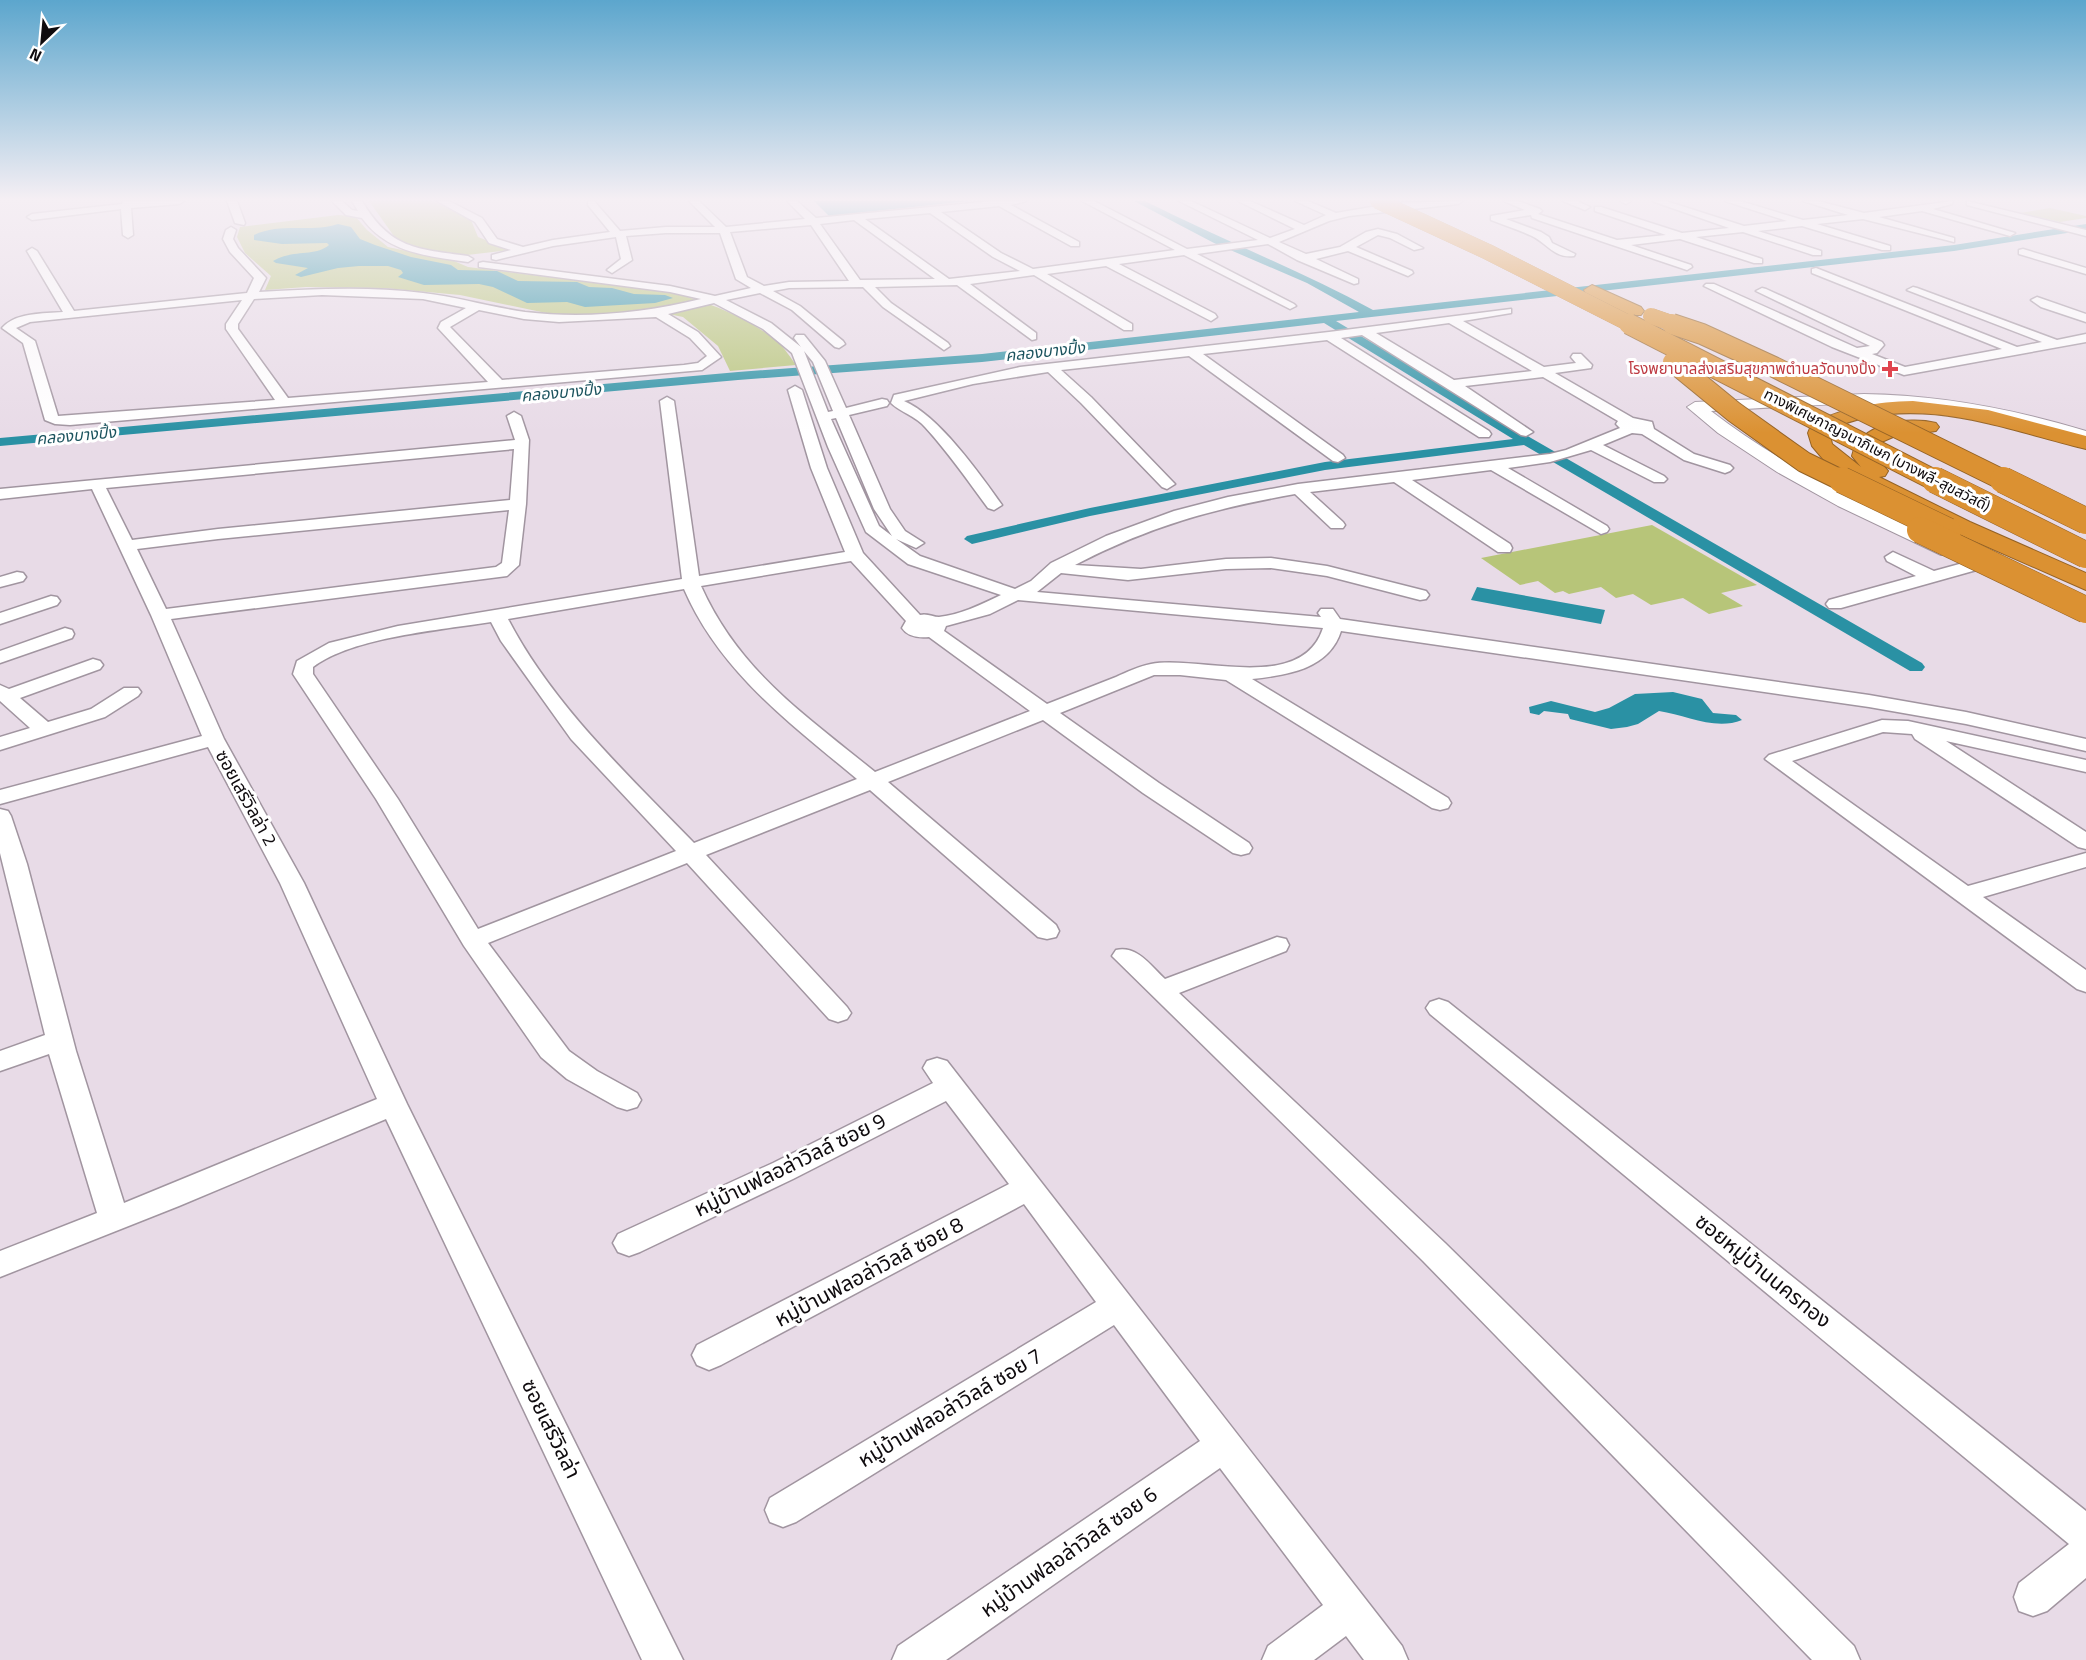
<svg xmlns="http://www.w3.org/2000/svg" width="2086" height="1660" viewBox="0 0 2086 1660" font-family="'Titillium Web','Noto Sans Thai',sans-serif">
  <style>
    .green { fill: #b7c579 }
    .water { fill: #2a91a4 }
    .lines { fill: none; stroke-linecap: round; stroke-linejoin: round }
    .canal { fill: #2a91a4; fill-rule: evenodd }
    .minor-casing { stroke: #a195a0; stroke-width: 3 }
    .tertiary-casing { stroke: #a195a0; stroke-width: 2 }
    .motorway-casing { stroke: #946225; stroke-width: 2 }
    .minor { fill: #fff; fill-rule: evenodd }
    .tertiary { fill: #fff; fill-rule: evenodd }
    .motorway { fill: #db9132; fill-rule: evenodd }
    .motorway-bridge-far2-casing { stroke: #946225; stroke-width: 16; stroke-linecap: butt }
    .motorway-bridge-far1-casing { stroke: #946225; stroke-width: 22; stroke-linecap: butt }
    .motorway-bridge-casing { stroke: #946225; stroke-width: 27; stroke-linecap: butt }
    .motorway-bridge-far2 { stroke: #db9132; stroke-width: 16 }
    .motorway-bridge-far1 { stroke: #db9132; stroke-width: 20 }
    .motorway-bridge { stroke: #db9132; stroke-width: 26 }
    .health-dot { fill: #e0444e; stroke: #fff; stroke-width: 2 }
    .labels { text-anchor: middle; stroke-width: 6; stroke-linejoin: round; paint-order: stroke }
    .far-health-label { font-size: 15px; fill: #be3a42; stroke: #fff; text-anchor: end }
    .far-street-label { font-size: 15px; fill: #0f0b0e; stroke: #fff }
    .far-water-label { font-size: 16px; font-style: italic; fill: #1a525d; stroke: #fff }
    .street-label { font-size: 18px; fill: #0f0b0e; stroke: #fff }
    .near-street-label { font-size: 21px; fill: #0f0b0e; stroke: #fff }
  </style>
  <rect width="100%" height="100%" fill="#e8dbe7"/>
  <g class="green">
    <polygon points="369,201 433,201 471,220 478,237 511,250 467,255 423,249 396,239"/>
    <polygon points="2050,208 2086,216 2086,218 2060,222 2020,213"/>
    <path d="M 338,215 L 355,216 L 367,230 L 388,247 L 454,261 L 468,267 L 670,292 C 708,302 748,317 779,343 C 785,349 791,358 796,365 L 730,371 L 718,346 L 683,317 L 649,310 L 600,314 L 551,314 L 460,295 L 384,288 L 306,287 L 265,290 L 271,276 L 245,253 L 237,237 L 240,227 Z"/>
    <polygon points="1652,525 1757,585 1721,593 1743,606 1709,614 1683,598 1651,605 1633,594 1616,598 1601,587 1569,594 1563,591 1555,593 1538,581 1520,585 1481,558"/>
  </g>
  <g class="water">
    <polygon points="814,201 969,201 829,216"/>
    <path d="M 338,224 L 351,227 L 360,239 L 375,245 L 411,257 L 451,265 L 458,270 L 497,271 L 518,281 L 577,282 L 589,287 L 612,288 L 634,294 L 665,295 L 673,298 L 655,303 L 585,307 L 567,302 L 527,303 L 493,287 L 479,284 L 424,285 L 398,277 L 403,273 L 401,270 L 388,266 L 359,266 L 338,268 L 301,277 L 295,275 L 308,268 L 276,263 L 273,261 C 293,249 315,257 329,245 L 327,243 L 282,244 L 254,240 L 254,235 C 281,222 310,233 338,224 Z"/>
    <polygon points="1477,587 1605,610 1601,624 1471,600"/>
    <path d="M 1673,692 L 1702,699 L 1713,713 L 1736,715 L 1742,720 C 1715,731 1686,715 1659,711 L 1638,724 L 1627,727 L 1611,729 L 1570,719 L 1568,714 L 1544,711 L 1539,715 L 1530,713 L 1529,707 L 1551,701 L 1595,712 L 1609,708 L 1635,694 Z"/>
  </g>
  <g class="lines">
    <path class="canal" d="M 1134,201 L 1145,201 C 1220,239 1299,270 1373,310 L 1954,245 L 2086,224 L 2086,230 L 1954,251 L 1336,321 L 1531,438 L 1922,663 L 1925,667 L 1922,671 L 1910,671 L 1524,445 L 1325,470 L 1090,516 L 972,544 L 964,539 L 967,536 L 1090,508 L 1325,462 L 1513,439 L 1324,323 L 982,362 L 738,380 L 0,446 L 0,438 L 738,372 L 982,354 L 1359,312 L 1307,283 L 1214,243 Z"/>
    <defs>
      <g id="minor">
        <polygon points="123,201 184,201 179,204 131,208 133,235 128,238 123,235 121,209 32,220 27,217 32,214 122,204"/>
        <polygon points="227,201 237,201 245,223 244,225 235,223"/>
        <path d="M 332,201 L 342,201 L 352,210 L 358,211 L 352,201 L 362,201 C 390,249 417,249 468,256 L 473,259 L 468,262 C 427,256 387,253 362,218 L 346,215 Z"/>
        <path d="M 437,201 L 449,201 L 482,218 L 497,239 L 523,247 L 553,240 L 610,232 L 588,205 L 588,201 L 594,201 L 620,231 L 666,227 L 715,227 L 689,201 L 699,201 L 726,227 L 805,219 L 787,201 L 797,201 L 816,218 L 993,201 L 1026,201 L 1011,205 L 1079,242 L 1079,246 L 1071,246 L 999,206 L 941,212 L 1001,253 L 1033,269 L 1175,250 L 1082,201 L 1094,201 L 1187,249 L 1258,240 L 1179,201 L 1191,201 L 1270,238 L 1295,229 L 1238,201 L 1250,201 L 1304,225 L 1326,215 L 1295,201 L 1308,201 L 1336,213 L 1395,203 L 1463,201 L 1458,204 L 1349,216 L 1329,221 L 1279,242 L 1306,254 L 1340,247 L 1366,232 L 1378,229 L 1397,234 L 1423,248 L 1414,250 L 1390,238 L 1378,235 L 1356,247 L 1412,271 L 1413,273 L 1408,276 L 1348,251 L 1316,259 L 1358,279 L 1358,283 L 1354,284 L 1297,260 L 1268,244 L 1197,254 L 1294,304 L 1296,306 L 1290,309 L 1184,255 L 1119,264 L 1215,314 L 1217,317 L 1211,321 L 1106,266 L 1047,274 L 1132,324 L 1132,330 L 1124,330 L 1034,275 L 970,284 L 1036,333 L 1036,339 L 1032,340 L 957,285 L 875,287 L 891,303 L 948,343 L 950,346 L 944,350 L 883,307 L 863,287 L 789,288 L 773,291 L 800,306 L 843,341 L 845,344 L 839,348 L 835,347 L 792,310 L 760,293 L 726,300 L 771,323 L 801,347 L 794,338 L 796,335 L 804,335 L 825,361 L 846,408 L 882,399 L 887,400 L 889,403 L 887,406 L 849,415 L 890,509 L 905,531 L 924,543 L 916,548 L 896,539 L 920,556 L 1015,589 L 1031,581 L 1051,563 L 1106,536 L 1174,511 L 1228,497 L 1298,484 L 1550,454 L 1566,450 L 1620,428 L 1616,424 L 1618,421 L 1543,377 L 1465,386 L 1533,432 L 1526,436 L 1521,435 L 1362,335 L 1341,338 L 1489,431 L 1491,434 L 1489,437 L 1479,437 L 1327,340 L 1203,354 L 1343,455 L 1345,458 L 1338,462 L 1333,461 L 1189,356 L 1061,370 L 1091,397 L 1172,481 L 1175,484 L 1167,489 L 1162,487 L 1081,403 L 1048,372 L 973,384 L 904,401 C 938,415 980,474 1002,505 L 994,510 L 988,508 C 968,481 948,452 925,427 C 916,416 900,412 891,403 L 894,395 L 1020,367 L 1329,332 L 1511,309 L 1511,313 L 1463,321 L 1544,367 L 1576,363 L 1571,357 L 1573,354 L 1581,354 L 1592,365 L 1591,368 L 1555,373 L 1633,418 L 1652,422 L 1654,429 L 1694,454 L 1730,465 L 1733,468 L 1730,471 L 1725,473 L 1684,460 L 1642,434 L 1632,433 L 1603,445 L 1664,476 L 1667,479 L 1664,482 L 1654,482 L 1591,450 L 1550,462 L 1508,468 L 1607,526 L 1609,529 L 1607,532 L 1601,534 L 1491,470 L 1412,480 L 1510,544 L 1512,548 L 1510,552 L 1498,552 L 1394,482 L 1310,492 L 1343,522 L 1345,525 L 1343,528 L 1331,528 L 1295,494 C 1212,509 1150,526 1075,565 L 1141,569 L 1226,559 L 1271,558 L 1327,566 L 1426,591 L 1429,595 L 1426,599 L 1420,600 L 1327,576 L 1271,568 L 1226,569 L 1128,580 L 1061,573 L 1037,592 L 1321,617 L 1318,613 L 1321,609 L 1333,609 L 1340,619 L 1869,695 L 1966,712 L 2086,739 L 2086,751 L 1966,724 L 1869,707 L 1341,631 C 1329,669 1288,675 1252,679 L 1448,798 L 1451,803 L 1448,808 L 1440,810 L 1432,808 L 1226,680 L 1180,675 L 1154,675 L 1060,713 L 1159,783 L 1249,843 L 1252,848 L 1249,853 L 1241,855 L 1233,853 L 1143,793 L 1043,720 L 888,782 L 1056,925 L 1059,931 L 1056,937 L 1047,939 L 1038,937 L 870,790 L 706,855 L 847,1007 L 851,1013 L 847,1019 L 838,1022 L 829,1019 L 687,863 L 488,943 L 569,1051 L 597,1071 L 637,1093 L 641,1100 L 637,1107 L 627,1110 L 617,1107 L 567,1079 L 541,1057 L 464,946 L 376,799 L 293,674 L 297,661 L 329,643 L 398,626 L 682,579 L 660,401 L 667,397 L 674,401 L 699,576 L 845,552 L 811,468 L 788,390 L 795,386 L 802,390 L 827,468 L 863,553 L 920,615 C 927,613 933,617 939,617 C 960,615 982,604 1001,595 L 908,564 L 866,532 L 828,447 L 792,353 L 763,329 L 714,303 L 668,314 L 698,332 L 721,357 L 702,370 L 70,425 L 55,424 L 45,420 L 23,343 L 2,328 C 16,312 43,314 63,312 L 27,251 L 32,248 L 37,251 L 74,311 L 247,293 L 254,278 L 230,252 L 223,239 L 226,230 L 231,227 L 236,230 L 233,239 L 238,248 L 266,278 L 259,292 C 313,289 369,286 423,293 C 458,297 490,307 525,312 C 584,319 644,313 701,299 L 670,292 L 479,267 L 479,263 L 483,262 L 670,286 L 715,296 L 751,288 L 736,279 L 720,233 L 666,233 L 626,236 L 632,260 L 612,273 L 607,270 L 621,259 L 616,237 L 553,246 L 496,260 L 492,259 L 492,255 L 511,250 L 489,243 L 475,222 ZM 930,213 L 993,257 L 1020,271 L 949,279 L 865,219 ZM 854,220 L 935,279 L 860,280 L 820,224 ZM 811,225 L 849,281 L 789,282 L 764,286 L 747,277 L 730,232 ZM 322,295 L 423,299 L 466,308 L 441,322 L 438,328 L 488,382 L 288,398 L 238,329 L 238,324 L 254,299 ZM 242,300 L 226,324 L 226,329 L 275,400 L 58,416 L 35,341 L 16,328 L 30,322 ZM 479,310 L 524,319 L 559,322 L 656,317 L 690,338 L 707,356 L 698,363 L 684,365 L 502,380 L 450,327 ZM 1449,323 L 1532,371 L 1454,380 L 1376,333 ZM 804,351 L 813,362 L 833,411 L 828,412 ZM 836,418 L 874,509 L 892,536 L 879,526 L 831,419 ZM 851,561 L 906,621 L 902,628 C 908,637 919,638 929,637 L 1030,711 L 875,772 C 805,715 739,671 701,586 ZM 684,589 C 720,672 790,723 857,779 L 694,843 C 628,775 552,704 508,619 ZM 1018,600 L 1323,628 C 1302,694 1199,655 1151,664 C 1139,666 1127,672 1116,677 C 1093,686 1070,695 1047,704 L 944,631 L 946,626 L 990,614 ZM 491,622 L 501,641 L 571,739 L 676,851 L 478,929 L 398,799 L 313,674 L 313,667 C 353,637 441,630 491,622 Z"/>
        <path d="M 1504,201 L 1518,201 L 1540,209 L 1542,211 L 1538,214 L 1617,240 L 1666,235 L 1595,211 L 1595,207 L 1601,207 L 1682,233 L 1729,228 L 1652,201 L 1666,201 L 1744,226 L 1787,221 L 1725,201 L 1740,201 L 1803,220 L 1848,215 L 1803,201 L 1818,201 L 1864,213 L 1953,201 L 1952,204 L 1933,209 L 2015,233 L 2010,236 L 1922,211 L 1879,217 L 1954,238 L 1954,242 L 1863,219 L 1817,224 L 1890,246 L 1890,250 L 1882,250 L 1802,226 L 1758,231 L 1821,251 L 1821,255 L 1813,255 L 1743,232 L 1696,237 L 1762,259 L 1762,263 L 1754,263 L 1680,239 L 1631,245 L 1691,265 L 1692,267 L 1687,270 L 1532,218 L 1531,215 L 1506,219 L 1541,232 L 1549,237 L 1552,243 L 1575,254 L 1574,256 C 1554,259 1546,242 1532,236 C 1519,230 1504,225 1491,220 L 1491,216 L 1525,210 Z"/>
        <polygon points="1563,201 1577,201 1590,207 1585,210"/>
        <polygon points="1620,201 1631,201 1626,204"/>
        <polygon points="1967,201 2086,230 2086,236 1967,205"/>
        <polygon points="2023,249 2086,268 2086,274 2019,254 2019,250"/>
        <polygon points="1816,268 2017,347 2042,342 1907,290 1913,287 1917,288 2057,340 2086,334 2086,342 1904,375 1832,347 1704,286 1706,284 1714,284 1857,348 1870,346 1756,291 1762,288 1766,289 1882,342 1884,345 1877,353 1872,354 1905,367 2002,349 1812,273 1812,269"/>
        <polygon points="2037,297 2086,314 2086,322 2041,307 2031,300"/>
        <path d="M 514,412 L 521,416 L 529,440 L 526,504 L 519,565 L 507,576 L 171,619 L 224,739 L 304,883 L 407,1104 L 683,1660 L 642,1660 L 386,1119 L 179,1206 L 0,1277 L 0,1251 L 97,1213 L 49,1054 L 0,1071 L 0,1051 L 45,1035 L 0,853 L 0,809 L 8,811 L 11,816 L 27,864 L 76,1051 L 124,1203 L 377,1099 L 280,883 L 208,747 L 0,804 L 0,790 L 202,736 L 151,615 L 92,489 L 0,499 L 0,489 L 515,440 L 507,416 ZM 514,449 L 510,500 L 218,529 L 132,540 L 106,488 ZM 509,510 L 502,563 L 496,567 L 166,609 L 137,549 L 218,539 Z"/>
        <polygon points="1893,552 1934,571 1974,560 1980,561 1983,565 1980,569 1841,608 1829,608 1826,604 1829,600 1916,576 1887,561 1885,557"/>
        <polygon points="17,572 23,573 26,577 23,581 0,587 0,577"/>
        <polygon points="51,596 57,597 60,601 57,605 0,624 0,613"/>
        <polygon points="65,628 72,630 74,634 72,638 0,663 0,651"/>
        <polygon points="93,659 100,661 103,665 100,669 20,698 48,722 91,709 124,688 138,688 141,692 138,696 105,717 0,750 0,737 30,728 0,701 0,685 9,689"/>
        <polygon points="1882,720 1908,721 2086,760 2086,772 1946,741 2086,832 2086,849 2078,847 1915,739 1912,734 1883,732 1792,761 1968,886 2086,853 2086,867 1983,897 2086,970 2086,992 2077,989 1765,759 1769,755"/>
        <path d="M 1277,937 L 1286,939 L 1289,945 L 1286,951 L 1179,993 L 1445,1243 L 1854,1646 L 1860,1660 L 1812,1660 L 1423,1261 L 1112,956 L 1116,950 C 1137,945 1151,966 1165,979 Z"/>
        <polygon points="1439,999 1448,1002 2086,1511 2086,1578 2047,1611 2033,1616 2019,1611 2014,1597 2019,1583 2069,1544 1430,1014 1426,1008 1430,1002"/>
        <polygon points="937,1058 947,1061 1402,1646 1408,1660 1364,1660 1346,1636 1314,1660 1262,1660 1268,1646 1323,1605 1220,1468 946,1660 892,1660 898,1646 1200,1441 1114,1325 796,1522 783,1527 770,1522 765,1510 770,1498 1096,1302 1024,1204 721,1365 709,1370 697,1365 692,1355 697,1345 1009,1184 946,1101 793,1179 640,1252 629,1256 618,1252 613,1243 618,1234 773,1163 933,1083 923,1068 927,1061"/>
      </g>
      <path id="tertiary" d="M 1864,394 C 1941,395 2013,409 2086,431 L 2086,441 C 2037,429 1989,414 1939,408 C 1863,399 1787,407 1711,411 C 1783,467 1866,505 1948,545 L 1951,549 L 1948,553 L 1941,555 L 1838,506 L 1777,472 L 1718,433 L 1687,407 L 1695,402 Z"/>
      <g id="motorway">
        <polygon points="1592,285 1641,307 1644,311 1641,315 1629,315 1586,294 1584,290"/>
        <path d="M 1913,401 L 1988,410 L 2086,436 L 2086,449 C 2003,429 1913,391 1829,430 L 1832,444 L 1861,467 L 1852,456 C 1859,423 1908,416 1936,423 L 1939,427 L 1936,431 L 1893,437 L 1877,444 L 1874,455 L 1888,471 L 1885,476 L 1879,477 L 1970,522 L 2086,573 L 2086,590 L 1954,532 L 1847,477 L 1823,459 L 1812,446 L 1808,433 L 1812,423 C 1847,407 1875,402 1913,401 Z"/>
      </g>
    </defs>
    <use href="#minor" class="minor-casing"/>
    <use href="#tertiary" class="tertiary-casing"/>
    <use href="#motorway" class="motorway-casing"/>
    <use href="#minor" class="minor"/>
    <use href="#tertiary" class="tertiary"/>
    <use href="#motorway" class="motorway"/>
    <defs>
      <g id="motorway-bridge-far2">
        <polyline points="1378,201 1488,252 1632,325"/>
        <polyline points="1651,316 1677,325"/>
      </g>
      <g id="motorway-bridge-far1">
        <polyline points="1629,324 1938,482"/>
        <polyline points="1672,324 1702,334 1774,367 2007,482"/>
        <polyline points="1673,362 1734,412 1804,462 1845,482"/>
      </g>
      <g id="motorway-bridge">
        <polyline points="1842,480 1948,531"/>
        <polyline points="1935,480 2086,555"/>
        <polyline points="2003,480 2086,521"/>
        <polyline points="1920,530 2086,610"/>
      </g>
    </defs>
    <use href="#motorway-bridge-far2" class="motorway-bridge-far2-casing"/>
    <use href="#motorway-bridge-far1" class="motorway-bridge-far1-casing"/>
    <use href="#motorway-bridge" class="motorway-bridge-casing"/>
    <use href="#motorway-bridge-far2" class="motorway-bridge-far2"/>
    <use href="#motorway-bridge-far1" class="motorway-bridge-far1"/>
    <use href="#motorway-bridge" class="motorway-bridge"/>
  </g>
  <linearGradient id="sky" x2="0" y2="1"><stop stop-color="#5ca6cd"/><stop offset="0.46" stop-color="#f5eff4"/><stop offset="1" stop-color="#f5eff4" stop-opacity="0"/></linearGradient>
  <rect width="2086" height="433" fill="url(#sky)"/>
  <path class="health-dot" d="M1887 360h6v6h6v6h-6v6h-6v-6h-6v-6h6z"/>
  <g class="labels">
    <g class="far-health-label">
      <text x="1876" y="374">โรงพยาบาลส่งเสริมสุขภาพตำบลวัดบางปิ้ง</text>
    </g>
    <g class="far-street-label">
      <text transform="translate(1877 450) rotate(27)" y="5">ทางพิเศษกาญจนาภิเษก (บางพลี-สุขสวัสดิ์)</text>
    </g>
    <g class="far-water-label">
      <text transform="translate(1045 351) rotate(-6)" y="6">คลองบางปิ้ง</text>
      <text transform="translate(561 392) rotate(-5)" y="6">คลองบางปิ้ง</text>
      <text transform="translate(76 435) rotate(-5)" y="6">คลองบางปิ้ง</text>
    </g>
    <g class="street-label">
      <text transform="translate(246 798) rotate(61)" y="6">ซอยเสรีวิลล่า 2</text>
    </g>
    <g class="near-street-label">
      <text transform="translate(790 1165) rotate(-26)" y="7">หมู่บ้านฟลอล่าวิลล์ ซอย 9</text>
      <text transform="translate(1763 1271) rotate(39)" y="7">ซอยหมู่บ้านนครทอง</text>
      <text transform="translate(869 1272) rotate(-28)" y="7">หมู่บ้านฟลอล่าวิลล์ ซอย 8</text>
      <text transform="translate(950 1408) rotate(-31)" y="7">หมู่บ้านฟลอล่าวิลล์ ซอย 7</text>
      <text transform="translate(551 1429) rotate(64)" y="7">ซอยเสรีวิลล่า</text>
      <text transform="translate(1069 1552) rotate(-35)" y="7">หมู่บ้านฟลอล่าวิลล์ ซอย 6</text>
    </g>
  </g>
  <g transform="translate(42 42) rotate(206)" stroke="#ffffff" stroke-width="4.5" paint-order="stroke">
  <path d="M0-4.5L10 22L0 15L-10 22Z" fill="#0f0b0e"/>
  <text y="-9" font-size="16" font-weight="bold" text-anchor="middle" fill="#0f0b0e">N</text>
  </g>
</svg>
